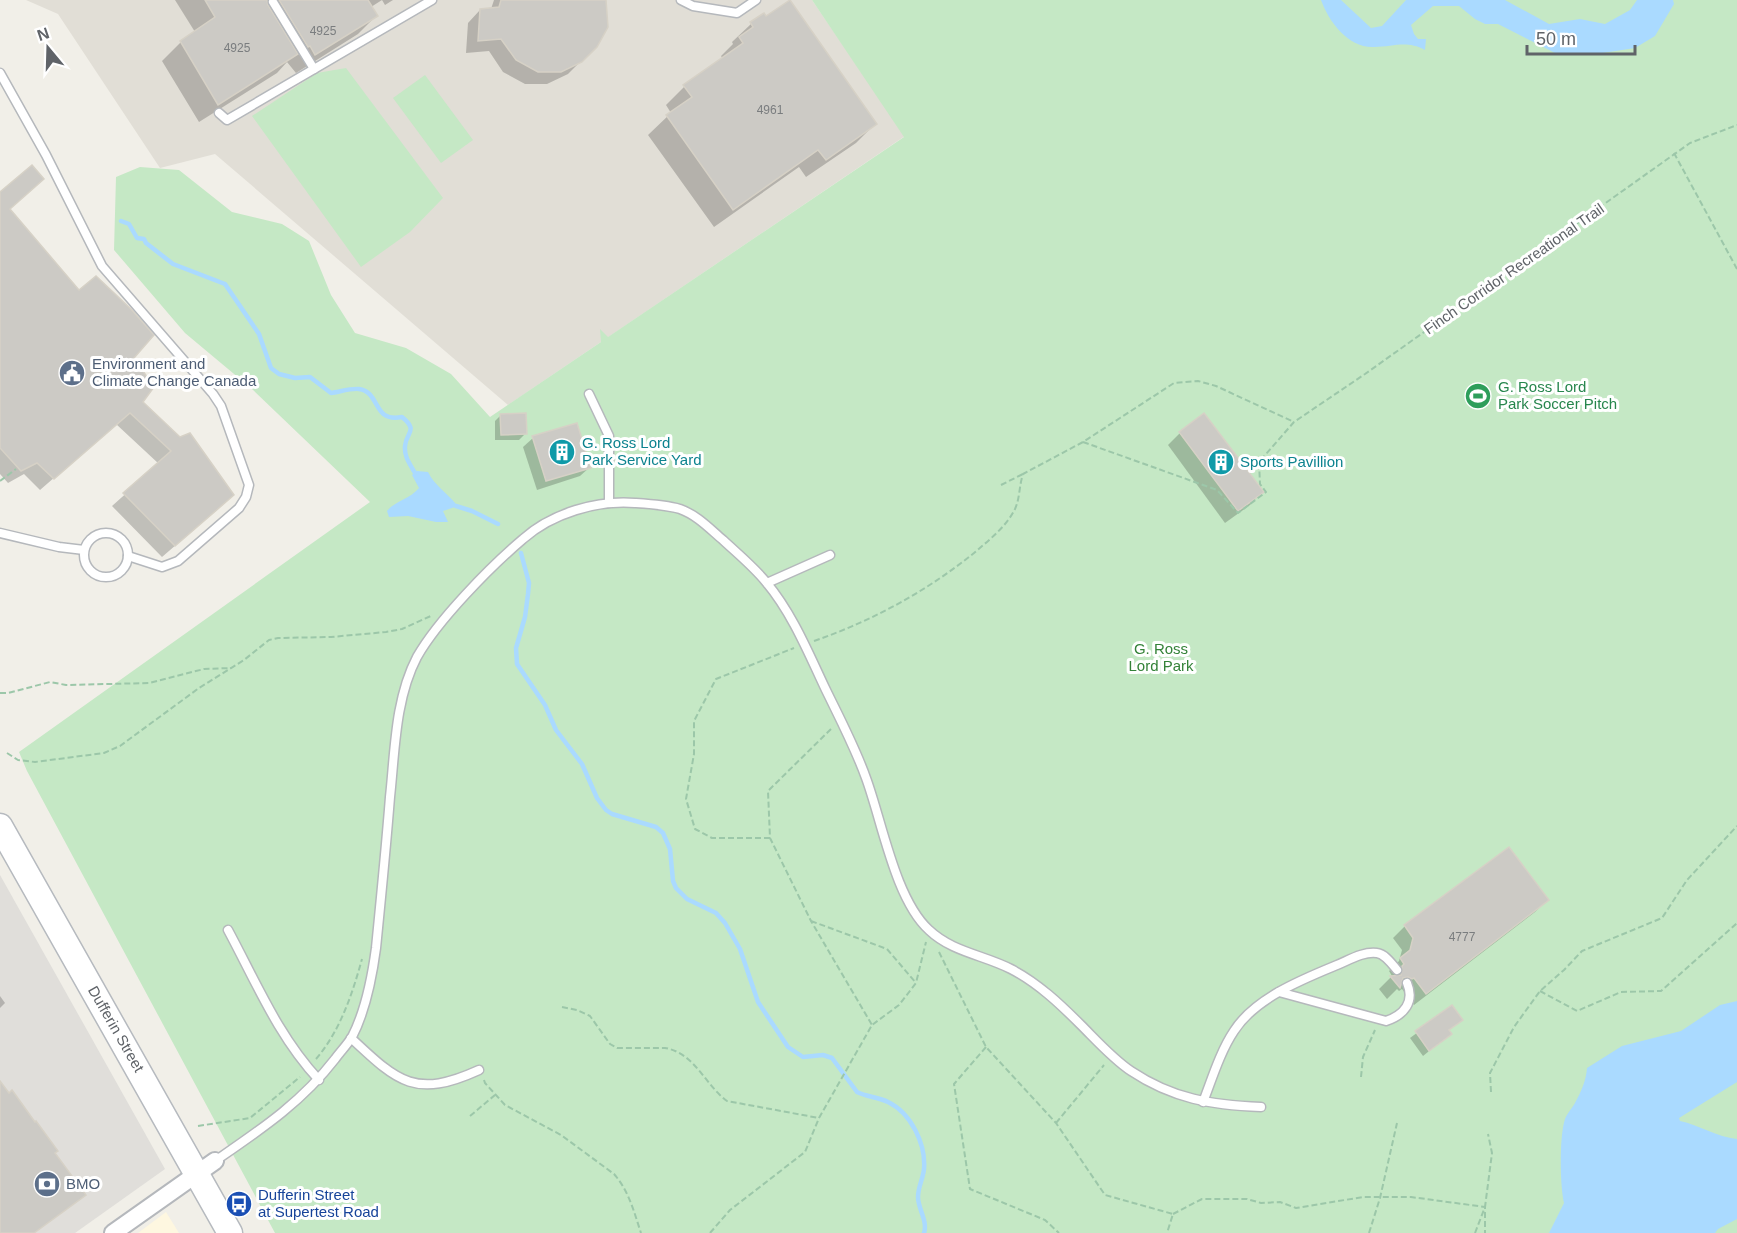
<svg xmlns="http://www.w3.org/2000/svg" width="1737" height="1233" viewBox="0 0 1737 1233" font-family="Arial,sans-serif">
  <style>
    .commercial { fill: #fef7e0 }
    .industrial { fill: #e0deda }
    .education { fill: #e1ded6 }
    .green { fill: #c5e8c5 }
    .water { fill: #aadaff }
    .shadow { fill: #0003 }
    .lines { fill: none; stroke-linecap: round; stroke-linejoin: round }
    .stream { stroke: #aadaff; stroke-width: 4.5 }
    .building { fill: #cccac5; stroke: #d6d1c6; stroke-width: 1.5 }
    .lane-casing { stroke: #b5b8bc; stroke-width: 11 }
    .street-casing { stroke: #b5b8bc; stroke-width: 20 }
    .secondary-casing { stroke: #b6babf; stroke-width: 27 }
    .path { stroke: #9cc7a9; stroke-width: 2; stroke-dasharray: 6 3; stroke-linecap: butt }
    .lane { stroke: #fff; stroke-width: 8 }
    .street { stroke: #fff; stroke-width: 16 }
    .secondary { stroke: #fff; stroke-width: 24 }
    .labels { text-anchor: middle; stroke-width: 6; stroke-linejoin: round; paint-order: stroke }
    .number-label { font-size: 12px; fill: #7a7d7f }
    .street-label { font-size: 15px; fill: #5f6368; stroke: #fff }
    .service-label { font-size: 15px; fill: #4e5e75; stroke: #fff; text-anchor: start }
    .leisure-label { font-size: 15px; fill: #27864d; stroke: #fff; text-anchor: start }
    .culture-label { font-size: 15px; fill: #0d838f; stroke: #fff; text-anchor: start }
    .park-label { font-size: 15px; fill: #348238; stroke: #fff }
    .transit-label { font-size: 15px; fill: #164399; stroke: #fff; text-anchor: start }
  </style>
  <rect width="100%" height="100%" fill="#f1efe8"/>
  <polygon class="commercial" points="166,1212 179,1233 138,1233"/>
  <polygon class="industrial" points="0,875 165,1169 75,1233 0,1233"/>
  <polygon class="education" points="26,0 812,0 905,136 508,405 215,154 160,168 58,14"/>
  <g class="green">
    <polygon points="812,0 1737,0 1737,1233 275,1233 27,771 19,752 370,502 252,389 185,333 114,250 116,177 140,167 179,170 232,212 282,224 309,241 331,295 355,333 406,348 451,374 490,417 601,342 600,329 608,337 904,137"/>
    <polygon points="346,68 443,198 410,232 361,267 252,116 317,73"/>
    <polygon points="425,75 473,140 441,163 393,98"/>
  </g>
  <g class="water">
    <path d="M 1321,0 L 1341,0 L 1371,28 L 1382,26 L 1406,0 L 1505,0 L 1549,24 L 1580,19 L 1605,24 L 1630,10 L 1637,0 L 1673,0 L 1674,4 L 1655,36 L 1635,48 L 1596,54 L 1555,53 L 1498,24 L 1485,24 L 1475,19 L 1459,6 L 1433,6 L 1411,25 L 1414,34 L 1418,39 L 1426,39 L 1425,50 C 1406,40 1394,47 1374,47 C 1348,48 1329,22 1321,0 Z"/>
    <path d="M 417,471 L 428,472 C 435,486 446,492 456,504 L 455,507 L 443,511 L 448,522 L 436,522 L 408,516 L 389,517 L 387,511 C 395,501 410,499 419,488 L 412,475 Z"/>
    <path d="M 1737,1001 L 1737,1082 L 1679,1118 L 1680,1121 C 1699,1125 1717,1137 1737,1139 L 1737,1219 L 1718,1229 L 1715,1233 L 1549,1233 L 1564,1203 C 1560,1186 1559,1137 1565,1119 C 1567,1114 1572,1108 1575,1103 C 1581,1092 1586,1081 1587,1068 L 1622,1046 L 1681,1031 L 1720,1005 Z"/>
  </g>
  <g class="shadow">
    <polygon points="175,0 393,0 385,5 382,0 371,7 376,16 358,34 296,73 287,62 277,73 199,122 162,61 181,42 195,32"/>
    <polygon points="494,0 603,0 596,46 568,74 547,84 525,84 503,72 489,51 466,53 468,23 480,10 491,9"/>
    <polygon points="763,15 875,124 856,143 806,177 799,167 714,227 648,135 671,113 666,105 684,87 723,59 721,56 733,44 732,42 751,24"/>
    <polygon points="0,196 8,210 132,358 141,402 220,507 162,557 112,506 159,464 116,424 40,490 24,474 8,483 0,474"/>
    <polygon points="501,415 525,434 519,440 495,440 495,421"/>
    <polygon points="1180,433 1262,492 1250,505 1225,523 1168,445"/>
    <polygon points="533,438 590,467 580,476 537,490 523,447"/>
    <polygon points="1509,849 1547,900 1535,912 1414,1005 1402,989 1399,991 1397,989 1387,999 1379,989 1392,976 1389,971 1399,961 1402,950 1393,938 1405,926"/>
    <polygon points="0,996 5,1003 0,1008"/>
    <polygon points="1452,1007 1448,1031 1450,1034 1423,1056 1410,1038"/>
  </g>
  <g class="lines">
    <g class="stream">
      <path d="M 121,221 L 129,224 L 137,238 L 144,239 L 146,243 L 173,264 L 225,284 L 259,334 L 271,368 L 279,374 L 295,378 L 310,377 L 331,393 C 339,392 351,388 359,389 C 381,392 372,423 402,417 C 419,431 406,432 405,446 C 404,457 410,464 415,473"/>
      <polyline points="456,506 472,511 498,524"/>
      <path d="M 521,553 L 529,583 L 528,594 L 525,617 L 516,648 L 517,664 L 545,705 L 556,730 L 582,764 L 597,798 L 606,810 L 612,814 L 656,827 L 663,833 L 670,849 L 673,881 L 676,888 L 687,899 L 716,913 L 725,923 L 740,949 L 758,1002 L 788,1047 L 803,1057 L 823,1055 L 832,1058 L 857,1092 C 867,1097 878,1097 888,1102 C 911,1113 926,1144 924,1169 C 923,1179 918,1187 918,1197 C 918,1209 928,1221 924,1233"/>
    </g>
  </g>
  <g class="building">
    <polygon points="205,0 267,0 268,5 298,54 218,105 180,41 215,17"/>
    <polygon points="279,0 368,0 378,16 315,55 310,46 308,47"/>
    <polygon points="501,0 606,0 608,27 597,47 582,62 561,72 538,72 516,60 501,39 478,41 480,9 499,7"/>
    <polygon points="790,0 877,124 826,160 818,150 733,210 666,115 692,97 683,85 743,43 739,37 753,27 750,22 764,13 766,16"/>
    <polygon points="32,165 44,179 10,209 79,290 96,276 131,309 154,335 134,358 154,387 143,402 180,437 190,433 234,495 175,546 123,493 171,451 130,413 54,479 37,463 21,471 0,448 0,192"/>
    <polygon points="526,413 527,434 501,435 500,414"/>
    <polygon points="1204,413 1264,492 1238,511 1179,432"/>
    <polygon points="577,423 591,468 546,481 532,436"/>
    <polygon points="1509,847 1549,900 1426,994 1414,978 1412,979 1408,977 1403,978 1400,988 1390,976 1401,975 1402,966 1404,964 1400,958 1410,950 1413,938 1404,925"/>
    <polygon points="1452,1005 1463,1020 1449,1030 1452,1034 1429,1051 1415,1031"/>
    <polygon points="0,1081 9,1093 12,1090 35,1122 36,1121 58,1151 55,1153 86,1195 34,1233 0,1233"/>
  </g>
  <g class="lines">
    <defs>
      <g id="lane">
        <polyline points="681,0 693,6 737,13 756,0"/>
        <polyline points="273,2 314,69"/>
        <polyline points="0,73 46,155 102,266 213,394 221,406 249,485 246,497 239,508 178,561 162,567 128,556"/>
        <polyline points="219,113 227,120 432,0"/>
        <polyline points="589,394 609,436 609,502"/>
        <circle cx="106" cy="555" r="22"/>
        <polyline points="0,533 59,547 84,550"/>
        <polyline points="767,583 830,555"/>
        <path d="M 228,930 C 256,982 278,1036 319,1080"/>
        <path d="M 1279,992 L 1386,1021 C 1404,1015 1415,1002 1407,983"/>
        <path d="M 351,1038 C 398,1082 415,1099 479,1070"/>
        <path d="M 1203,1102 C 1212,1079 1220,1052 1234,1031 C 1255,998 1303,979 1337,965 C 1349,960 1364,951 1377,953 C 1385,954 1392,964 1397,970"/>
        <path d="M 215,1161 C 260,1130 301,1103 335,1059 C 340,1052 347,1045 352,1037 C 366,1010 372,978 376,948 C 381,898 386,848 390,797 C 395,751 395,699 417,657 C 438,620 490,567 523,539 C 552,513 597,500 635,503 C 650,504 666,505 680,509 C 697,515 710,529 723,540 C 738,554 754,567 766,582 C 792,613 808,652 825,688 C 839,717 855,747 866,778 C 882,821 895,899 929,930 C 952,952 984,955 1011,969 C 1038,983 1060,1004 1081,1025 C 1097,1041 1113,1059 1131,1071 C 1173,1099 1212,1105 1261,1107"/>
      </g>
      <polyline id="street" points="113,1233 215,1161"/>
      <polyline id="secondary" points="0,826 230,1233"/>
    </defs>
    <use href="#lane" class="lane-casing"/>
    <use href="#street" class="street-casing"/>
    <use href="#secondary" class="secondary-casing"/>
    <g class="path">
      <polyline points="1674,153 1737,269"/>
      <polyline points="1083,442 1217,490 1238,513 1266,492 1260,484 1259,462 1294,422 1365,374 1690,143 1737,125"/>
      <polyline points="0,481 16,469"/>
      <polyline points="1001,485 1023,474"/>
      <path d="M 814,641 C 872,621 927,591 974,553 C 989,540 1006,527 1015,509 C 1020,498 1019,486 1023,474 L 1083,442 L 1174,383 L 1198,381 L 1216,386 L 1294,422"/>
      <polyline points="0,693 8,693 50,682 66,685 149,683 204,669 231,668"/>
      <polyline points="831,729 768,791 770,838 811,921 872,1025"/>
      <polyline points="7,753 18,760 35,762 104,753 120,746 199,688 244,660 269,640 278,638 331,637 386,632 402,629 433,615"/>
      <polyline points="770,838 712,838 695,829 686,799 694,754 694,721 716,679 794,648"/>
      <polyline points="811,921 887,949 916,983"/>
      <polyline points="939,952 986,1047 1056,1123 1105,1195 1173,1214 1167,1233"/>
      <polyline points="1540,991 1577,1011 1621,992 1661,991 1737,923"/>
      <path d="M 562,1007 L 577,1010 L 590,1016 L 610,1044 L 617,1048 L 665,1048 C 695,1053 705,1085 727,1101 L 819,1118"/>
      <polyline points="986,1047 954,1084 970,1189 1045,1220 1059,1233"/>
      <path d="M 316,1059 C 340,1031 352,995 362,959"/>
      <polyline points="1361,1077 1363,1057 1375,1030"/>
      <path d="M 484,1080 L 485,1083 L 505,1105 L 561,1135 L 614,1174 C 629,1191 634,1212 641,1233"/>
      <polyline points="1491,1092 1490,1073 1514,1027 1540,991 1564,970 1582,951 1662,918 1687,880 1737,826"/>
      <polyline points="470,1116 495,1095"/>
      <polyline points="1056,1123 1104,1065"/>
      <polyline points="198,1126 250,1118 300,1077"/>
      <polyline points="1173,1214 1202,1199 1247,1199 1261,1203 1280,1202 1296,1208 1363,1197 1411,1197 1485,1207 1485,1233"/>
      <polyline points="710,1233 730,1210 805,1152 819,1118 872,1025 899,1005 916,983 926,942"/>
      <polyline points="1369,1233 1380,1198 1397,1123"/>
      <polyline points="1475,1233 1485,1207 1492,1153 1488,1134"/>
    </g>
    <use href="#lane" class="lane"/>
    <use href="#street" class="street"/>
    <use href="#secondary" class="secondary"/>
  </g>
  <defs>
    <symbol id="civic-disc" viewBox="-11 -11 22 22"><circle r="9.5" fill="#5c6f8a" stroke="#fff"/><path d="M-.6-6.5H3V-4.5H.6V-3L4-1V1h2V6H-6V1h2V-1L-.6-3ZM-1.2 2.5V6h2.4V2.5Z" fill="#fff"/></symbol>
    <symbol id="stadium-disc" viewBox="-11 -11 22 22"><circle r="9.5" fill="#2e9e5b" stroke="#fff"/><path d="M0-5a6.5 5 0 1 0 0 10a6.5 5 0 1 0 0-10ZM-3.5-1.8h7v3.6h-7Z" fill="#fff"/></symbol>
    <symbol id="building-disc" viewBox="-11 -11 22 22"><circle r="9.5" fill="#0f9aa8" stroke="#fff"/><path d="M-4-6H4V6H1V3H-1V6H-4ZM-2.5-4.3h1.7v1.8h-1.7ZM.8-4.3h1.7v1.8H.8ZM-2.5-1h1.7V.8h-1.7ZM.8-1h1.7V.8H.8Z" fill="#fff"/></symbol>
    <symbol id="bank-disc" viewBox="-11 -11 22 22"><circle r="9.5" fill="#5c6f8a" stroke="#fff"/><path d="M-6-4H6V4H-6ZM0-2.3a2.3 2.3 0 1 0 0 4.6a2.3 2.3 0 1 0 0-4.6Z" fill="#fff"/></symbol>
    <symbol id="bus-disc" viewBox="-11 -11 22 22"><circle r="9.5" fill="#1a4fb4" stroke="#fff"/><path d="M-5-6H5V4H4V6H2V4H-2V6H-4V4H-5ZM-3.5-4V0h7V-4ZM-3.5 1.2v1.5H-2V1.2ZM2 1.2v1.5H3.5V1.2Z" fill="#fff"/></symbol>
  </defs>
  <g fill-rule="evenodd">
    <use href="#civic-disc" x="57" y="358" width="30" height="30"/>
    <use href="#stadium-disc" x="1463" y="381" width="30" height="30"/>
    <use href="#building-disc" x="547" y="437" width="30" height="30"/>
    <use href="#building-disc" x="1206" y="447" width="30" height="30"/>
    <use href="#bank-disc" x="32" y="1169" width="30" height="30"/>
    <use href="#bus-disc" x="224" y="1189" width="30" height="30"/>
  </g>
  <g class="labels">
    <g class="number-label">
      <text x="323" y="35">4925</text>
      <text x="237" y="52">4925</text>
      <text x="770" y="114">4961</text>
      <text x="1462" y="941">4777</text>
    </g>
    <g class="street-label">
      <text transform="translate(1514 269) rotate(-35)" y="5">Finch Corridor Recreational Trail</text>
      <text transform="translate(116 1029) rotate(60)" y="5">Dufferin Street</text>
    </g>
    <g class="service-label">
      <text x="92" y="369">Environment and<tspan x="92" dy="17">Climate Change Canada</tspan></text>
      <text x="66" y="1189">BMO</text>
    </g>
    <g class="leisure-label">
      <text x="1498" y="392">G. Ross Lord<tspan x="1498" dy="17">Park Soccer Pitch</tspan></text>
    </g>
    <g class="culture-label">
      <text x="582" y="448">G. Ross Lord<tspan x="582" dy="17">Park Service Yard</tspan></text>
      <text x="1240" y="467">Sports Pavillion</text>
    </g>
    <g class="park-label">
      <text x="1161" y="654">G. Ross<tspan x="1161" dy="17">Lord Park</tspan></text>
    </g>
    <g class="transit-label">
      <text x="258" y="1200">Dufferin Street<tspan x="258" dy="17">at Supertest Road</tspan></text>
    </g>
  </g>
  <g transform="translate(48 48) rotate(341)" stroke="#ffffff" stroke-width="4.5" paint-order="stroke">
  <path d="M0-4.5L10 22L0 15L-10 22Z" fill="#5f6368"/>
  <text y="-9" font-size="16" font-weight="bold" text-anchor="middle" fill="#5f6368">N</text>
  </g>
  <path d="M1527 45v9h108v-9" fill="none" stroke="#5f6368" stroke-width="3"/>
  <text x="1536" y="45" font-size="18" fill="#5f6368" stroke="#ffffff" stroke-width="4.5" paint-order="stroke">50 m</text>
</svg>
